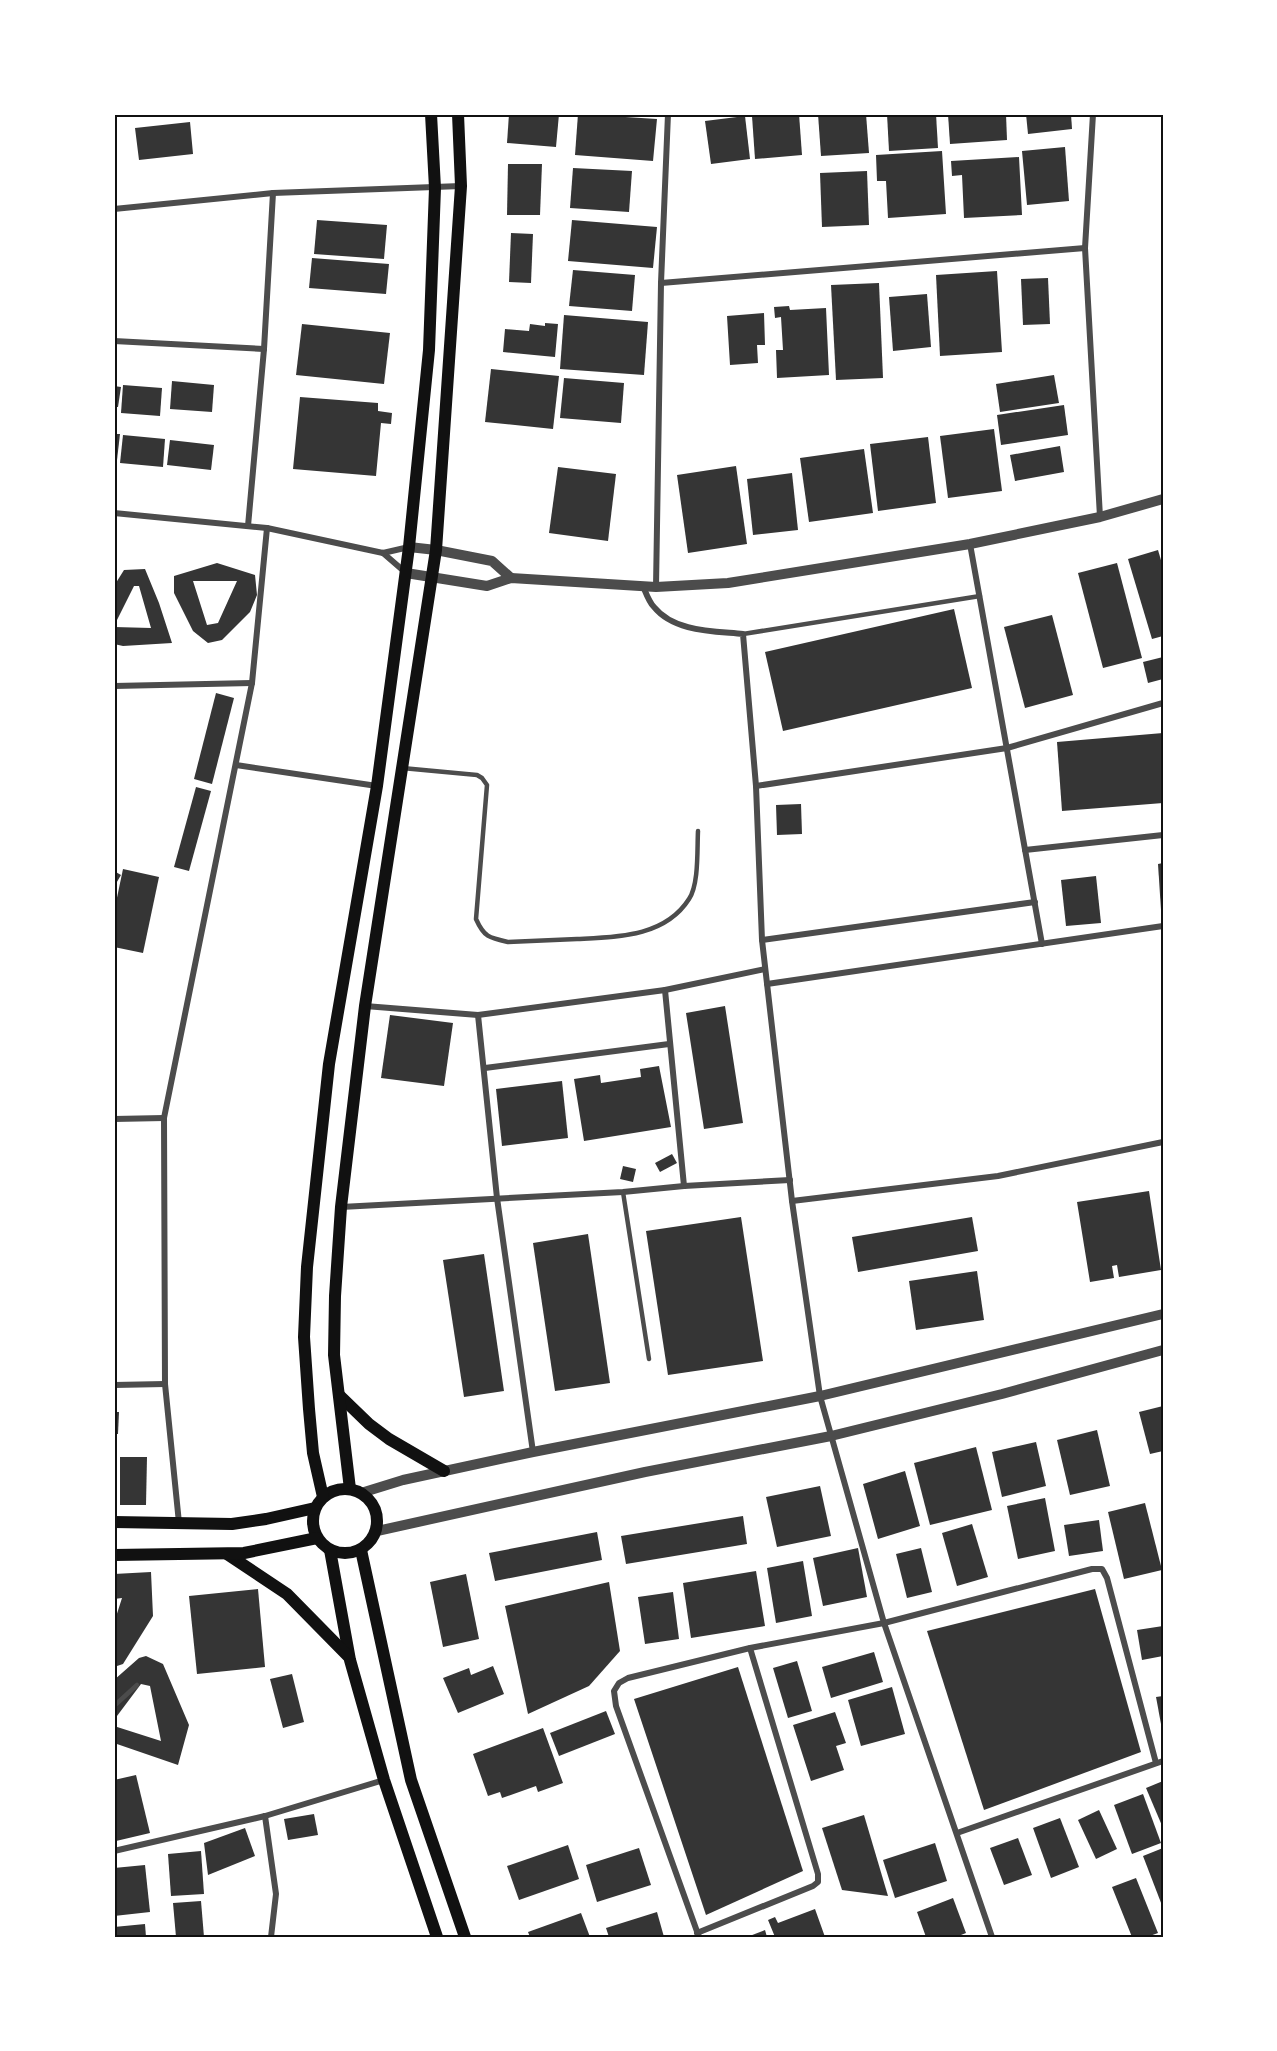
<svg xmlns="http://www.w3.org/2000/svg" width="1277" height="2051" viewBox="0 0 1277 2051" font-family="'PT Sans',sans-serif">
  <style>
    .building { fill: #353535; fill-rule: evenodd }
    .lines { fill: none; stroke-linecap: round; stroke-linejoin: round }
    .service { stroke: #4c4c4c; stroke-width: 4.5 }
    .minor { stroke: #4c4c4c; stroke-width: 6 }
    .tertiary { stroke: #4c4c4c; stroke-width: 10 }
    .secondary { stroke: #111; stroke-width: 12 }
    .neatline { fill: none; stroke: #111; stroke-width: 2 }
  </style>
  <rect width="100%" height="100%" fill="#fff"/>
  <g class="building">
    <polygon points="509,114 559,114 556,147 507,143"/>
    <polygon points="578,114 657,119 653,161 575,155"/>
    <polygon points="779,114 799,114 802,155 755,159 752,116"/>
    <polygon points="818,114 866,114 869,153 821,156"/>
    <polygon points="887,114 936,114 938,148 889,151"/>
    <polygon points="948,114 1006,114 1007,140 950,144"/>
    <polygon points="1026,114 1071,114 1072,129 1028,134"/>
    <polygon points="745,116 750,159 711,164 705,121"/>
    <polygon points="190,122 193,154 139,160 135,128"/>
    <polygon points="1065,147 1069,201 1027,205 1022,151"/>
    <polygon points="942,151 946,214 888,218 886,181 877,181 876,155"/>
    <polygon points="1019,157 1022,215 964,218 962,175 952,176 951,161"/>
    <polygon points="508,164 542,164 540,215 507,215"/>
    <polygon points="573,168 632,171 629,212 570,208"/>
    <polygon points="867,171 869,225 822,227 820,173"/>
    <polygon points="317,220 387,225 384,259 314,254"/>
    <polygon points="572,220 657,227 653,268 568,261"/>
    <polygon points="511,233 533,234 531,283 509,282"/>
    <polygon points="312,258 389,264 386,294 309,288"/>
    <polygon points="573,270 635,275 632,311 569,306"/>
    <polygon points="997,271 1002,352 940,356 936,275"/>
    <polygon points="1048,278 1050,324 1023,325 1021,279"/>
    <polygon points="879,283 883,378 836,380 831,285"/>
    <polygon points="927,294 931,347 893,351 889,297"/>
    <polygon points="789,306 790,310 826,308 829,375 777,378 776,350 783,350 781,317 775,318 774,307"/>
    <polygon points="764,313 765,345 757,345 758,363 730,365 727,316"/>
    <polygon points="564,315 648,322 644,375 560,369"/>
    <polygon points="545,323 558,324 555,357 503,352 505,329 529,331 530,324 545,326"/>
    <polygon points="302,324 390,333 384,384 296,375"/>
    <polygon points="491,369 559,376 553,429 485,422"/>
    <polygon points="1054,375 1059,403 1000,412 996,384"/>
    <polygon points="564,378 624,383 621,423 560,418"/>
    <polygon points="172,381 214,385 212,412 170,409"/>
    <polygon points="123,385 162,388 160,416 121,413"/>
    <polygon points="114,386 121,387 118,407 114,407"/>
    <polygon points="300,397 378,403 378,411 392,413 391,424 381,423 376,476 293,469"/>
    <polygon points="1064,405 1068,435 1001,445 997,415"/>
    <polygon points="994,429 1002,491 948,498 940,436"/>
    <polygon points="114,434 120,434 117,460 114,459"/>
    <polygon points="123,435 165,439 163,467 120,463"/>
    <polygon points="928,437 936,503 878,511 870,444"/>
    <polygon points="170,440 214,445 211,470 167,465"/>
    <polygon points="1060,446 1064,472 1015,481 1010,455"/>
    <polygon points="864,449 873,513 809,522 800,458"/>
    <polygon points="736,466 747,544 688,553 677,475"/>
    <polygon points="558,467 616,474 608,541 549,533"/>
    <polygon points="792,473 798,530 753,535 747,479"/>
    <polygon points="1158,550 1163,567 1163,636 1152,639 1128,559"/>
    <path d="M 217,563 L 255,575 L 257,595 L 250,612 L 222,640 L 208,643 L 193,631 L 174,593 L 174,576 ZM 193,581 L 237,581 L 218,623 L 207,625 Z"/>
    <polygon points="1117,563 1142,658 1103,668 1078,573"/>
    <polygon points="145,569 159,603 172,643 123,646 114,644 114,627 151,628 139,586 134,586 114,626 114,586 124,570"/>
    <polygon points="954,609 972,688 783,731 765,652"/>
    <polygon points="1052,615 1073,695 1025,708 1004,627"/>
    <polygon points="1163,657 1163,679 1148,683 1143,662"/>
    <polygon points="216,693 234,698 212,784 194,779"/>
    <polygon points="1163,733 1163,803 1062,811 1057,742"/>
    <polygon points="196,787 211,791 189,871 174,867"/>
    <polygon points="801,804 802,834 777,835 776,805"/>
    <polygon points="1163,863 1163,910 1161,910 1158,864"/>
    <polygon points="123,869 159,877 143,953 114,947 114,912"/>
    <polygon points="114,871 121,875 114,887"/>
    <polygon points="1096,876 1101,923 1066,926 1061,880"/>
    <polygon points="725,1006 743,1123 704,1129 686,1013"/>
    <polygon points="390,1015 453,1023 444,1086 381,1078"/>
    <polygon points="659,1066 671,1127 584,1141 574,1079 600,1075 601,1083 641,1077 640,1069"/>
    <polygon points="562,1081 568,1138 502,1146 496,1089"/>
    <polygon points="672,1154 677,1163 660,1172 655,1163"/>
    <polygon points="623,1166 636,1169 633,1182 620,1179"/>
    <polygon points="1149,1191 1161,1270 1119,1277 1117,1265 1112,1266 1114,1278 1090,1282 1077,1202"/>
    <polygon points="741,1217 763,1361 668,1375 646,1231"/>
    <polygon points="972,1217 978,1251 858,1272 852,1237"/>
    <polygon points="588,1234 610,1383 555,1391 533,1243"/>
    <polygon points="484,1254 504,1391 464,1397 443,1260"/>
    <polygon points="977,1271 984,1320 916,1330 909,1281"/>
    <polygon points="1163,1406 1163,1451 1150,1454 1139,1412"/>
    <polygon points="114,1412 119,1412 118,1434 114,1434"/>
    <polygon points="1097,1430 1110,1486 1070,1495 1057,1440"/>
    <polygon points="1036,1442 1046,1486 1002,1497 992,1452"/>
    <polygon points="976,1447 992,1510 930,1525 914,1463"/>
    <polygon points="120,1457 147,1457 146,1505 120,1505"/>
    <polygon points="905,1471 920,1526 878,1539 863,1484"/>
    <polygon points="820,1486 831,1536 777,1547 766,1497"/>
    <polygon points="1045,1498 1055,1551 1018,1559 1007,1506"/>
    <polygon points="1145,1503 1162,1570 1124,1579 1108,1512"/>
    <polygon points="743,1516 747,1544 626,1564 621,1536"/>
    <polygon points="1099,1520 1103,1551 1069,1556 1064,1525"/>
    <polygon points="972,1524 988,1577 957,1586 942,1533"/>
    <polygon points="597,1532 602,1560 495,1581 489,1553"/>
    <polygon points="858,1548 867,1597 823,1606 813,1558"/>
    <polygon points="921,1548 932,1592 907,1598 896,1554"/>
    <polygon points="803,1561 812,1616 776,1623 767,1568"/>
    <polygon points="756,1571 765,1626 691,1638 683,1583"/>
    <polygon points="151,1572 153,1616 123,1664 114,1667 114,1623 122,1598 114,1599 114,1574"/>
    <polygon points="466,1574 479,1639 443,1647 430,1582"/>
    <polygon points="609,1582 620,1651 589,1686 528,1714 505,1606"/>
    <polygon points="258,1589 265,1667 197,1674 189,1596"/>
    <polygon points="1095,1589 1141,1752 984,1810 927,1631"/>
    <polygon points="673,1592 679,1639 645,1644 638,1597"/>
    <polygon points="1163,1626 1163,1656 1142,1660 1137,1630"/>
    <polygon points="874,1652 883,1682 831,1698 822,1667"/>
    <polygon points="146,1656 163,1664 189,1725 178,1765 114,1743 114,1726 161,1741 150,1686 141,1684 114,1720 114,1680 139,1658"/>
    <polygon points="797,1661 812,1711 788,1718 773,1668"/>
    <polygon points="493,1666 504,1694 458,1713 443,1678 469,1668 471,1675"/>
    <polygon points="738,1667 803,1871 706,1915 634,1699"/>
    <polygon points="292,1674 304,1722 283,1728 270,1679"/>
    <polygon points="892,1687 905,1734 861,1746 848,1700"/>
    <polygon points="1163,1696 1163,1724 1161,1724 1156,1697"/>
    <polygon points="606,1711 615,1734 559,1756 550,1733"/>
    <polygon points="835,1712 846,1743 836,1746 844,1770 811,1781 793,1725"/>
    <polygon points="543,1728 563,1783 538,1792 536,1786 502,1798 500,1792 488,1796 473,1754"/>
    <polygon points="136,1775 150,1833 116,1841 114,1831 114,1780"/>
    <polygon points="1163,1781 1163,1828 1146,1788"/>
    <polygon points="1143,1794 1161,1843 1132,1854 1114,1805"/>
    <polygon points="1099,1810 1117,1849 1096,1859 1078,1820"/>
    <polygon points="314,1814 318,1835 288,1840 284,1819"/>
    <polygon points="864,1815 888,1896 842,1890 822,1828"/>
    <polygon points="1060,1818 1079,1867 1051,1878 1033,1828"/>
    <polygon points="245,1828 255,1856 208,1875 204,1843"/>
    <polygon points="1018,1838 1032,1875 1004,1885 990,1848"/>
    <polygon points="935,1843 947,1881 895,1898 883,1860"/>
    <polygon points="568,1845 579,1879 519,1900 507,1866"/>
    <polygon points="639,1848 651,1885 597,1902 586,1865"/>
    <polygon points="1163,1848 1163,1908 1143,1856"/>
    <polygon points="201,1851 204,1894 171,1896 168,1854"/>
    <polygon points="145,1865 150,1912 114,1916 114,1868"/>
    <polygon points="1136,1878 1158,1933 1147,1937 1132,1937 1112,1887"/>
    <polygon points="953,1898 966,1933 956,1937 926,1937 917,1912"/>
    <polygon points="201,1901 204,1937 176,1937 173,1903"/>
    <polygon points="815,1909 825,1937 775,1937 768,1920 775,1917 778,1923"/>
    <polygon points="657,1912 664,1937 609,1937 606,1928"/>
    <polygon points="581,1913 590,1937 530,1937 528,1932"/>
    <polygon points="145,1924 146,1937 114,1937 114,1927"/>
    <polygon points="765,1930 767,1937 747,1937"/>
  </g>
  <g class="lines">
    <g class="service">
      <polyline points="743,634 980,596"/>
      <path d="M 402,768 L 477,775 L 482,778 L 487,785 L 476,919 C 484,937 489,938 508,942 C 531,941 554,940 577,939 C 617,937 665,937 689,899 C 699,884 697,850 698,831"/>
      <polyline points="623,1192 649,1359"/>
      <polyline points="114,1706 137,1685"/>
    </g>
    <g class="minor">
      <polyline points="1093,114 1085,248 1100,517"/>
      <polyline points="114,209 273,193 461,186"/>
      <polyline points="661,283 1085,248"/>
      <polyline points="114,341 264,349"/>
      <polyline points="114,513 267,528 383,553 409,547"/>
      <polyline points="248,526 264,349 273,193"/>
      <polyline points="970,544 1042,944"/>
      <polyline points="383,553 405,572"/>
      <path d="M 643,586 C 646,593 649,602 654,607 C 674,632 714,631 743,634 L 756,786 L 762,940 L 792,1201 L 820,1396 L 884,1623 L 992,1937"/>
      <polyline points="656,587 661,283 668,114"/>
      <polyline points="114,686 252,683"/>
      <polyline points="236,765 377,786"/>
      <polyline points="756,786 1007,748 1163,703"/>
      <polyline points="1025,850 1163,835"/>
      <polyline points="762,940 1035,902"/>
      <polyline points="767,984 1163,926"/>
      <polyline points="665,990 684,1186"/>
      <polyline points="365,1006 478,1015 665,990 765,969"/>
      <polyline points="478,1015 497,1198 533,1452"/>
      <polyline points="485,1068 669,1044"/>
      <polyline points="114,1119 164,1118"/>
      <polyline points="792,1201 998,1176 1163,1142"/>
      <polyline points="341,1207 623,1192 684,1186 790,1180"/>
      <polyline points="114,1385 165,1384"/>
      <polyline points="179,1523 165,1384 164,1118 252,683 267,528"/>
      <polyline points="265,1816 276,1894 271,1937"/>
      <polyline points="957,1833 1163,1761"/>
      <polyline points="114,1851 265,1816 384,1780"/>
      <polyline points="697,1933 813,1886 818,1882 818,1874 750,1648"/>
      <polyline points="699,1937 616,1706 614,1691 619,1683 628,1678 750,1648 884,1623 1092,1569 1102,1569 1107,1578 1156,1763"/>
    </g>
    <g class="tertiary">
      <polyline points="409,547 436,550 492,561 511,578"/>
      <polyline points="406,573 487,586 511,578 656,587 728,583 970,544 1100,517 1163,499"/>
      <polyline points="361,1493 403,1480 533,1452 820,1396 1163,1314"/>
      <polyline points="377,1531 645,1472 831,1436 1002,1394 1163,1350"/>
    </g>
    <g class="secondary">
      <polyline points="339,1395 369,1424 389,1439 444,1471"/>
      <circle cx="345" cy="1521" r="32"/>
      <polyline points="350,1489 334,1355 335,1296 341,1207 365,1006 436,550 461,186 458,114"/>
      <polyline points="323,1497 313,1453 309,1409 304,1337 307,1267 329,1064 377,786 409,547 429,350 435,188 431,114"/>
      <polyline points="114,1522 232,1524 266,1519 315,1508"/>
      <polyline points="330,1550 350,1660 384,1780 437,1937"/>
      <polyline points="361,1550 411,1780 465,1937"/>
      <polyline points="227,1554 287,1594 348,1656"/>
      <polyline points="114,1555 244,1553 317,1538"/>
    </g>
  </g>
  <rect width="1277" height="2051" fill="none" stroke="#ffffff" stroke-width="231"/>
  <rect x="116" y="116" width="1046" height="1820" class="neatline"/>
</svg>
